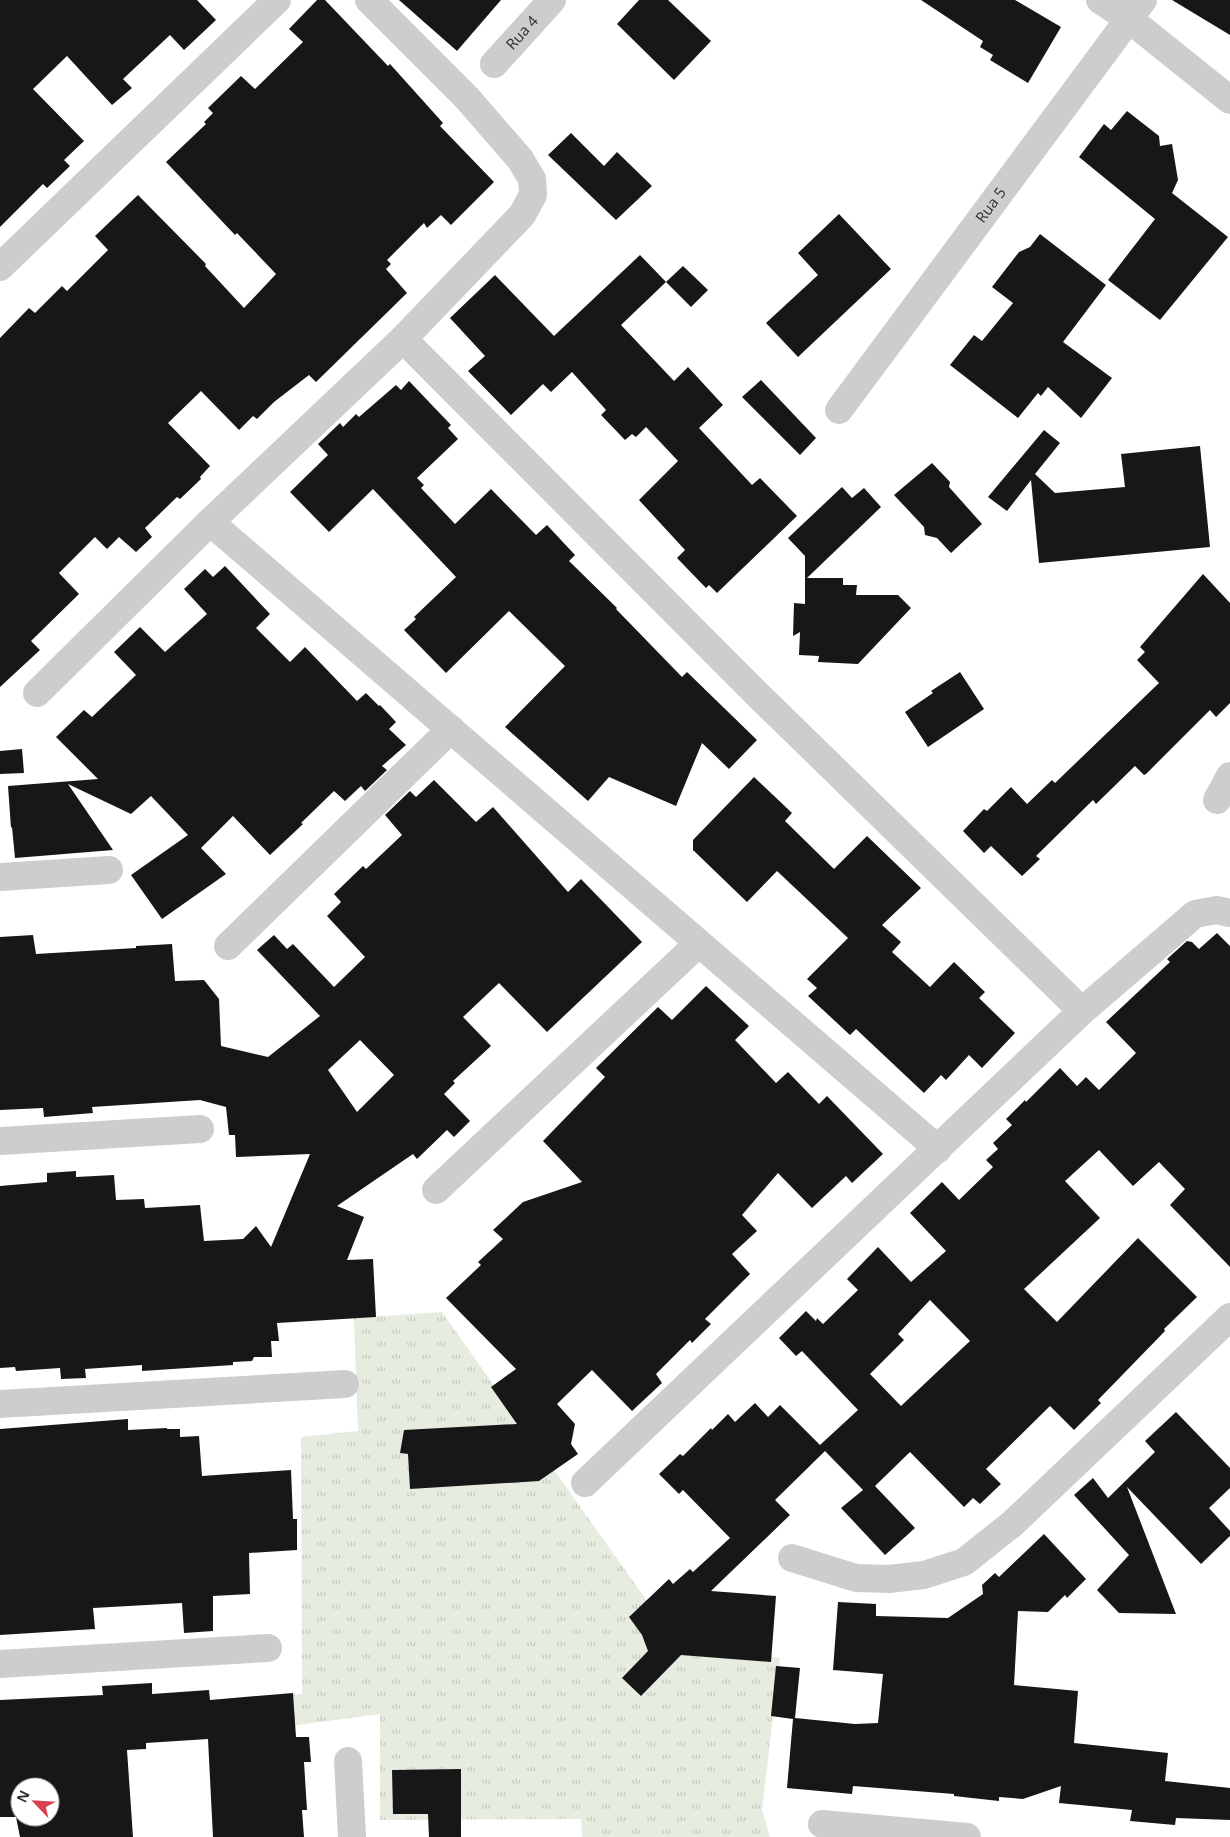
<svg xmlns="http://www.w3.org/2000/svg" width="1230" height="1837" viewBox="0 0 1230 1837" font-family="'Open Sans',sans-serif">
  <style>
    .grass { fill: url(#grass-tufts) }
    .building { fill: #171717; fill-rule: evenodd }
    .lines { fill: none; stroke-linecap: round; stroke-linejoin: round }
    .minor { stroke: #cdcdcd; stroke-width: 28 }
    .labels { text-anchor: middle; stroke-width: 5; stroke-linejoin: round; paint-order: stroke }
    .street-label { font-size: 15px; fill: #303030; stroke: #fff }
  </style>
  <defs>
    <pattern id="grass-tufts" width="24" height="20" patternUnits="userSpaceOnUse" patternTransform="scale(1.25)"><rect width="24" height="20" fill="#e6ecdf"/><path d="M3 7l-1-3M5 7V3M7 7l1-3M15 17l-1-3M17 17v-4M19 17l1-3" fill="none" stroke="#c6cbc0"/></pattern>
  </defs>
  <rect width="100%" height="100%" fill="#fff"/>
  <polygon class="grass" points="442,1312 681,1649 780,1658 762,1810 770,1837 582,1837 581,1819 380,1820 380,1714 222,1735 221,1701 302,1694 301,1437 358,1431 354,1318"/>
  <g class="building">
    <polygon points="0,0 197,0 216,20 184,50 170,35 123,79 132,88 112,105 67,56 33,89 84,141 64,160 70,166 47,188 43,184 0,227"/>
    <polygon points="317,0 325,0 388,66 390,64 443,123 440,126 494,182 451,225 441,215 427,228 424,223 387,260 391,264 386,269 407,293 316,382 309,375 274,402 257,419 253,416 239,430 201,391 168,423 210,466 200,477 201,479 180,499 177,497 145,528 152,537 136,552 119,537 107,549 95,537 59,573 79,594 31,641 40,650 0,687 0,338 29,308 35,313 62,286 67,291 108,250 95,236 138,195 206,264 205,266 244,308 276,274 237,233 235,235 166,162 206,124 204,122 213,113 208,108 241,76 255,89 303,42 289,29"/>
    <polygon points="399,0 501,0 457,51"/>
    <polygon points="639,0 668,0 711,41 674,80 617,24"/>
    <polygon points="921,0 1015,0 1061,27 1028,83 990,60 993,55 980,47 983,41"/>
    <polygon points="1172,0 1230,0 1230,35"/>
    <polygon points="1127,111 1159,136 1160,146 1172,144 1178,180 1172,193 1228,237 1160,320 1108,280 1155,219 1079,157 1104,124 1111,130"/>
    <polygon points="571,133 604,166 617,152 652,186 616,220 548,155"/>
    <polygon points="839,214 891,269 798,357 766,323 818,275 798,253"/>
    <polygon points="1040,234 1106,285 1063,342 1112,378 1081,418 1048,387 1041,396 1038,393 1018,418 950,365 974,335 982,341 1013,303 992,287 1019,252 1030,247"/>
    <polygon points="640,255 666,282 621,325 674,381 688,367 723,405 699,428 752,485 760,478 797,516 717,593 709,585 706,588 677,558 685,550 639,500 678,461 646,427 636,437 632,434 625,440 601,415 606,410 572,372 551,392 543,384 511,415 468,371 485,356 450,318 495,275 554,336"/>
    <polygon points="683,266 708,290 691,307 666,282"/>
    <polygon points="761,380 816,438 800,455 742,397"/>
    <polygon points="409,381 451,425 448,428 458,439 417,478 424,485 421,488 455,524 491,489 536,535 547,525 575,555 569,561 617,608 616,609 682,677 687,672 757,740 729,769 702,743 676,806 609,777 588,801 505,727 565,666 509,611 446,673 404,630 416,619 414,617 456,577 373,489 329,532 290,492 328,455 318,444 340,423 343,427 356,414 359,417 396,385 401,390"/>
    <polygon points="1044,430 1060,443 1035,474 1055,493 1125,487 1121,454 1200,446 1210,547 1039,563 1031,480 1007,511 988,497"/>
    <polygon points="932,463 950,482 949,487 982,524 951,553 937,538 925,535 924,527 894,495"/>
    <polygon points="842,487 852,498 864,488 881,507 807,578 843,578 843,585 857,585 856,595 898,595 911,608 858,664 818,662 819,656 799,655 800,632 793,636 794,603 805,604 805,556 788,538"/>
    <polygon points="225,566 270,614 256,628 290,662 305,647 357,701 366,693 379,706 380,705 396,722 389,729 406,745 382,766 387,770 365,791 361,786 345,801 334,791 301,823 303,824 270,855 233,816 201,848 226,874 162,919 131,875 188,835 151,796 131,814 68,784 113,850 15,858 12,827 11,828 8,786 98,779 56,737 84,710 92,717 136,675 114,652 140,627 165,652 207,614 184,589 205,569 213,577"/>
    <polygon points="1203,574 1230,603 1230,703 1216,717 1210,710 1146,774 1144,775 1135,766 1096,804 1093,800 1036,856 1040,859 1022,876 991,846 984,853 963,831 984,809 987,811 1011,787 1027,804 1052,780 1055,783 1159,683 1137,660 1145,652 1140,647"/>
    <polygon points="960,672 984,709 928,747 905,712 933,693 931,691"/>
    <polygon points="22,749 24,773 0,774 0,751"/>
    <polygon points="754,777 792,813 785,821 834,869 867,836 921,888 882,925 901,942 892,952 930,987 954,962 985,992 979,998 1015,1033 982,1068 969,1055 946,1080 941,1075 924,1093 856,1029 850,1035 808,996 817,988 807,979 848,938 777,871 747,902 693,850 693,840"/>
    <path d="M 434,780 L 476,822 L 493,807 L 568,892 L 581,879 L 642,942 L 547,1032 L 499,983 L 463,1017 L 491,1046 L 453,1081 L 455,1083 L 444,1094 L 470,1121 L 454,1137 L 447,1130 L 417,1159 L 413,1154 L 337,1206 L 364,1217 L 347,1260 L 373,1259 L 376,1317 L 277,1323 L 279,1341 L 271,1341 L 272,1357 L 254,1357 L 252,1361 L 233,1362 L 233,1365 L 142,1371 L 142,1365 L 85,1369 L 86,1378 L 61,1379 L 60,1368 L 16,1371 L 15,1367 L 0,1368 L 0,1186 L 47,1182 L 47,1173 L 76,1171 L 76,1177 L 114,1175 L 116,1200 L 144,1199 L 145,1208 L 200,1205 L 204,1241 L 243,1239 L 256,1226 L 271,1247 L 310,1154 L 236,1157 L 235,1135 L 229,1135 L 226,1107 L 200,1100 L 92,1107 L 93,1113 L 44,1117 L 43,1108 L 0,1110 L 0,937 L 33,935 L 36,954 L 136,948 L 136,946 L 172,944 L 175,981 L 204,980 L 219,999 L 221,1046 L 268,1057 L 320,1016 L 257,950 L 274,935 L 287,949 L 293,944 L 334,987 L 365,957 L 327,916 L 341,902 L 334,894 L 363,866 L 366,869 L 402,835 L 385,815 L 410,791 L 416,797 ZM 360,1040 L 394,1075 L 357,1112 L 328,1070 Z"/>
    <path d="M 1217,933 L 1230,946 L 1230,1267 L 1170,1205 L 1185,1189 L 1159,1162 L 1133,1186 L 1099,1150 L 1065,1181 L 1100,1218 L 1024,1289 L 1057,1322 L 1138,1238 L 1197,1297 L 1164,1329 L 1165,1331 L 1098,1400 L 1101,1403 L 1074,1430 L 1050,1406 L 986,1469 L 1001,1484 L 980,1504 L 973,1498 L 964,1507 L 910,1452 L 875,1486 L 915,1528 L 885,1555 L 841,1508 L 863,1490 L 825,1451 L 775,1500 L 790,1515 L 711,1591 L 776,1596 L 771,1662 L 681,1655 L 641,1696 L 622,1678 L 648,1651 L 642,1635 L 629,1617 L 669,1579 L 673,1584 L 690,1569 L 693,1572 L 730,1538 L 683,1490 L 679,1494 L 659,1474 L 680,1454 L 683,1456 L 711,1428 L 712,1430 L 728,1414 L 735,1422 L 755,1403 L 768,1417 L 780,1405 L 820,1445 L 858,1410 L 802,1351 L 796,1356 L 779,1338 L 806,1311 L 816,1321 L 817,1318 L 823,1324 L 858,1290 L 847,1279 L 878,1247 L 911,1282 L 946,1251 L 910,1213 L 942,1182 L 959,1200 L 993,1167 L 986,1160 L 998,1149 L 993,1143 L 1012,1125 L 1006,1119 L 1025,1100 L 1026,1102 L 1060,1068 L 1077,1086 L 1086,1077 L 1099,1090 L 1136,1053 L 1106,1022 L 1170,962 L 1167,959 L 1187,941 L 1192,942 L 1199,949 ZM 930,1300 L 970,1341 L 901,1406 L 870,1374 L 904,1340 L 898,1334 Z"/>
    <polygon points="706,986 749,1026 735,1040 776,1083 788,1072 819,1104 827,1096 883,1154 852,1183 846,1176 812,1208 778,1173 742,1215 757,1231 732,1254 750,1274 705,1319 711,1324 692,1343 690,1340 656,1374 662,1383 632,1411 592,1370 557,1404 575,1424 571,1444 578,1454 539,1481 410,1489 408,1454 400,1453 404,1430 517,1424 491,1387 516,1369 446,1298 481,1265 478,1262 503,1239 493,1230 523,1202 582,1182 543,1141 605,1077 596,1068 658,1007 672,1020"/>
    <polygon points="1176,1412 1230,1468 1230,1488 1209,1508 1230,1531 1230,1536 1201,1564 1127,1487 1176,1614 1119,1613 1097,1590 1129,1555 1074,1495 1093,1478 1108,1498 1155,1452 1145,1441"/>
    <polygon points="128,1419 128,1430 167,1428 167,1429 180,1429 180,1437 199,1436 202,1476 291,1470 293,1519 297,1519 297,1550 249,1553 250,1594 213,1596 213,1631 184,1633 182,1603 93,1608 95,1629 0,1635 0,1429"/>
    <polygon points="1044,1534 1086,1579 1067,1598 1065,1595 1048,1612 1018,1611 1014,1685 1078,1691 1074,1743 1168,1753 1165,1781 1230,1788 1230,1820 1176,1818 1175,1825 1130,1821 1132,1810 1059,1803 1061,1786 1023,1799 999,1797 999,1801 954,1796 954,1794 853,1786 852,1794 787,1788 793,1719 771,1716 776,1666 800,1668 795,1718 855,1724 878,1723 883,1674 833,1670 838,1602 876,1604 876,1616 948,1618 983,1594 982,1585 995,1573 999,1577"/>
    <path d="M 152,1683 L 152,1694 L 209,1690 L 210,1700 L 293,1693 L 296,1737 L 309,1737 L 311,1762 L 304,1762 L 307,1810 L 302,1810 L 304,1837 L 213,1837 L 208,1739 L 146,1743 L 146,1749 L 127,1750 L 133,1837 L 20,1837 L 16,1817 L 0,1817 L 0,1700 L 103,1695 L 102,1686 ZM 20,1787 L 50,1787 L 50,1817 L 20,1817 Z"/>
    <polygon points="461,1769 461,1837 429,1837 428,1814 393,1814 392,1770"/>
  </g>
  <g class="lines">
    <g class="minor">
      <polyline points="1100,0 1129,19 1230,100"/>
      <path id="s1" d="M 494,64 L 552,0"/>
      <polyline points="0,267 277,0"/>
      <polyline points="403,339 760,697 1082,1011"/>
      <path id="s2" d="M 839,410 L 1143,0"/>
      <polyline points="210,522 938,1149"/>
      <polyline points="37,693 210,522 403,339 522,215 533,195 532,179 520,159 467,98 369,0"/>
      <polyline points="1217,800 1230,776"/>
      <polyline points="0,877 109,870"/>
      <polyline points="228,946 451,729"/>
      <polyline points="0,1141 200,1129"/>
      <polyline points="436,1190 698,944"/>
      <polyline points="0,1404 345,1384"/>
      <polyline points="585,1483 1082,1011 1195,914 1217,910 1230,913"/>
      <polyline points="792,1558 856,1578 889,1579 924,1575 964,1562 1012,1524 1230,1317"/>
      <polyline points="0,1664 268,1648"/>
      <polyline points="348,1761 352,1837"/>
      <polyline points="822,1824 967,1837"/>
    </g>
  </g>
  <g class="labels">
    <g class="street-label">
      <text dy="5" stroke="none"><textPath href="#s1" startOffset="42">Rua 4</textPath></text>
      <text dy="5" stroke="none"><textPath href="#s2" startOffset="255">Rua 5</textPath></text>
    </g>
  </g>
  <g transform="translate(35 1802) rotate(295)"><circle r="24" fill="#ffffff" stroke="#acacac"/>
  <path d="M0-4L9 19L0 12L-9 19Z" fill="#d9404d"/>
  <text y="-8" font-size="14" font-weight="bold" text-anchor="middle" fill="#303030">N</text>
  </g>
</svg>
